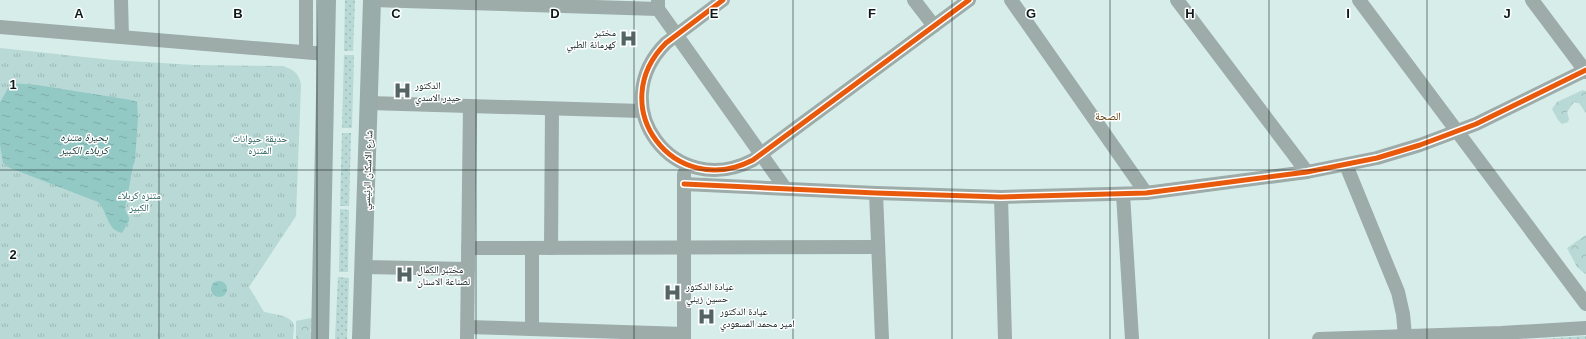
<svg xmlns="http://www.w3.org/2000/svg" width="1586" height="339" viewBox="0 0 1586 339" font-family="Arial,'Noto Naskh Arabic',sans-serif">
  <style>
    .grass { fill: url(#grass-dots) }
    .forest { fill: url(#forest-crowns) }
    .park { fill: url(#park-tufts) }
    .water { fill: url(#water-ripples) }
    .lines { fill: none; stroke-linecap: round; stroke-linejoin: round }
    .minor { stroke: #9daba9; stroke-width: 14 }
    .major { stroke: #9aacaa; stroke-width: 18 }
    .cycleway-casing { stroke: #fff; stroke-width: 8 }
    .cycleway { stroke: #e8590c; stroke-width: 5 }
    .grid { fill: none; stroke: #0c1b1a; stroke-width: 1; stroke-opacity: 0.55 }
    .labels { text-anchor: middle; stroke-width: 3; stroke-linejoin: round; paint-order: stroke }
    .poi-label { font-size: 10px; fill: #0c1b1a; stroke: #fff; text-anchor: start }
    .park-label { font-size: 10px; fill: #225d59; stroke: #fff }
    .street-label { font-size: 10px; fill: #0c1b1a; stroke: #fff }
    .neighbourhood-label { font-size: 11px; fill: #5f3a06; stroke: #fff }
    .water-label { font-size: 11px; font-style: italic; fill: #0f3230; stroke: #fff }
    .grid-label { font-size: 13px; text-anchor: middle; font-weight: bold; fill: #0c1b1a; stroke: #fff; stroke-width: 3; stroke-linejoin: round; paint-order: stroke }
  </style>
  <defs>
    <pattern id="grass-dots" width="8" height="8" patternUnits="userSpaceOnUse"><rect width="8" height="8" fill="#b8d9d5"/><path d="M2 2h.1M6 6h.1" fill="none" stroke="#9dbab6" stroke-width="1.8" stroke-linecap="round"/></pattern>
    <pattern id="forest-crowns" width="20" height="18" patternUnits="userSpaceOnUse"><rect width="20" height="18" fill="#b8d9d5"/><path d="M2 6a3 3 0 1 1 6 0M12 15a3 3 0 1 1 6 0" fill="none" stroke="#9dbab6"/></pattern>
    <pattern id="park-tufts" width="24" height="20" patternUnits="userSpaceOnUse"><rect width="24" height="20" fill="#b8d9d5"/><path d="M3 7l-1-3M5 7V3M7 7l1-3M15 17l-1-3M17 17v-4M19 17l1-3" fill="none" stroke="#9dbab6"/></pattern>
    <pattern id="water-ripples" width="26" height="14" patternUnits="userSpaceOnUse"><rect width="26" height="14" fill="#92c9c5"/><path d="M2 4q2-2 4 0t4 0M15 11q2-2 4 0t4 0" fill="none" stroke="#7daca9"/></pattern>
  </defs>
  <rect width="100%" height="100%" fill="#d6edea"/>
  <g class="grass">
    <polygon points="345,0 355,0 353,51 344,51"/>
    <polygon points="344,55 354,55 352,128 342,128"/>
    <polygon points="342,133 351,133 349,206 340,206"/>
    <polygon points="340,209 349,210 348,272 339,272"/>
    <polygon points="338,277 349,278 347,339 335,339"/>
    <polygon points="1586,336 1586,339 1541,339"/>
  </g>
  <g class="forest">
    <polygon points="1583,90 1586,91 1586,113 1579,103 1574,102 1567,112 1569,119 1568,122 1562,124 1558,120 1552,109 1557,102"/>
    <polygon points="1586,235 1586,273 1585,274 1577,267 1567,248"/>
    <polygon points="311,318 315,323 314,328 310,330 315,337 314,339 296,339 296,321"/>
  </g>
  <path class="park" d="M 0,48 L 112,60 L 194,65 L 283,66 C 294,70 299,73 301,85 L 296,216 L 249,287 L 264,312 C 272,314 289,315 293,323 C 295,327 293,334 293,339 L 0,339 Z"/>
  <g class="water">
    <path d="M 11,83 L 37,85 L 131,100 L 137,102 L 138,117 L 135,161 L 133,166 L 125,209 L 129,218 L 129,221 L 122,233 C 106,229 108,212 98,202 L 10,168 L 3,163 L 0,145 L 0,102 Z"/>
    <circle cx="219" cy="289" r="8"/>
  </g>
  <g class="lines">
    <g class="minor">
      <polyline points="121,0 122,37"/>
      <polyline points="372,0 658,9"/>
      <path d="M 723,0 L 666,43 C 603,106 674,201 753,160 L 969,0"/>
      <polyline points="914,0 934,26"/>
      <polyline points="1011,0 1146,193"/>
      <polyline points="1177,0 1307,172"/>
      <polyline points="1359,0 1586,304"/>
      <polyline points="1532,0 1586,72"/>
      <polyline points="658,1 658,9 785,188"/>
      <polyline points="0,27 326,54"/>
      <polyline points="306,52 306,0"/>
      <polyline points="369,103 642,111"/>
      <polyline points="1346,165 1398,292 1403,314 1405,336"/>
      <polyline points="684,184 876,193 1001,197 1146,193 1307,172 1377,158 1420,145 1476,124 1586,70"/>
      <polyline points="876,193 882,339"/>
      <polyline points="1123,194 1132,339"/>
      <polyline points="1001,197 1005,339"/>
      <polyline points="468,248 878,247"/>
      <polyline points="551,248 552,109"/>
      <polyline points="364,267 468,269"/>
      <polyline points="468,327 684,334"/>
      <polyline points="532,329 532,248"/>
      <polyline points="467,339 470,106"/>
      <polyline points="684,339 684,174"/>
      <polyline points="1319,339 1501,333 1586,328"/>
    </g>
    <g class="major">
      <polyline points="320,339 327,0"/>
      <polyline points="361,339 372,0"/>
    </g>
    <defs>
      <g id="cycleway">
        <path d="M 723,0 L 666,43 C 603,106 674,201 753,160 L 969,0"/>
        <polyline points="684,184 876,193 1001,197 1146,193 1307,172 1377,158 1420,145 1476,124 1586,70"/>
      </g>
    </defs>
    <use href="#cycleway" class="cycleway-casing"/>
    <use href="#cycleway" class="cycleway"/>
  </g>
  <path class="grid" d="M 159,0 L 159,339M 317,0 L 317,339M 476,0 L 476,339M 634,0 L 634,339M 793,0 L 793,339M 952,0 L 952,339M 1110,0 L 1110,339M 1269,0 L 1269,339M 1427,0 L 1427,339M 0,170 L 1586,170"/>
  <defs>
    <symbol id="hospital-bare" viewBox="-9 -9 18 18"><path d="M-5-5h3v3.5h4V-5h3V5h-3V1.5h-4V5h-3Z" fill="#536463" stroke="#fff" stroke-width="2.5" paint-order="stroke"/></symbol>
  </defs>
  <g fill-rule="evenodd">
    <use href="#hospital-bare" x="616" y="26" width="25" height="25"/>
    <use href="#hospital-bare" x="390" y="78" width="25" height="25"/>
    <use href="#hospital-bare" x="392" y="262" width="25" height="25"/>
    <use href="#hospital-bare" x="660" y="280" width="25" height="25"/>
    <use href="#hospital-bare" x="694" y="304" width="25" height="25"/>
  </g>
  <g class="labels">
    <g class="poi-label">
      <text x="616" y="36" text-anchor="end">مختبر<tspan x="616" dy="12">كهرمانة الطبي</tspan></text>
      <text x="415" y="89">الدكتور<tspan x="415" dy="12">حيدر الاسدي</tspan></text>
      <text x="417" y="273">مختبر الكمال<tspan x="417" dy="12">لصناعة الاسنان</tspan></text>
      <text x="686" y="290">عيادة الدكتور<tspan x="686" dy="12">حسين زيني</tspan></text>
      <text x="720" y="315">عيادة الدكتور<tspan x="720" dy="12">امير محمد المسعودي</tspan></text>
    </g>
    <g class="park-label">
      <text x="260" y="142">حديقة حيوانات<tspan x="260" dy="12">المتنزه</tspan></text>
      <text x="139" y="199">متنزه كربلاء<tspan x="139" dy="12">الكبير</tspan></text>
    </g>
    <g class="street-label">
      <text transform="translate(367 170) rotate(-88)" y="4">شارع الاسكان الرئيسي</text>
    </g>
    <g class="neighbourhood-label">
      <text x="1108" y="120">الصحة</text>
    </g>
    <g class="water-label">
      <text x="84" y="141">بحيرة متنزه<tspan x="84" dy="13">كربلاء الكبير</tspan></text>
    </g>
  </g>
  <g class="grid-label">
    <text x="79" y="18">A</text>
    <text x="238" y="18">B</text>
    <text x="396" y="18">C</text>
    <text x="555" y="18">D</text>
    <text x="714" y="18">E</text>
    <text x="872" y="18">F</text>
    <text x="1031" y="18">G</text>
    <text x="1190" y="18">H</text>
    <text x="1348" y="18">I</text>
    <text x="1507" y="18">J</text>
    <text x="13" y="89">1</text>
    <text x="13" y="259">2</text>
  </g>
</svg>
